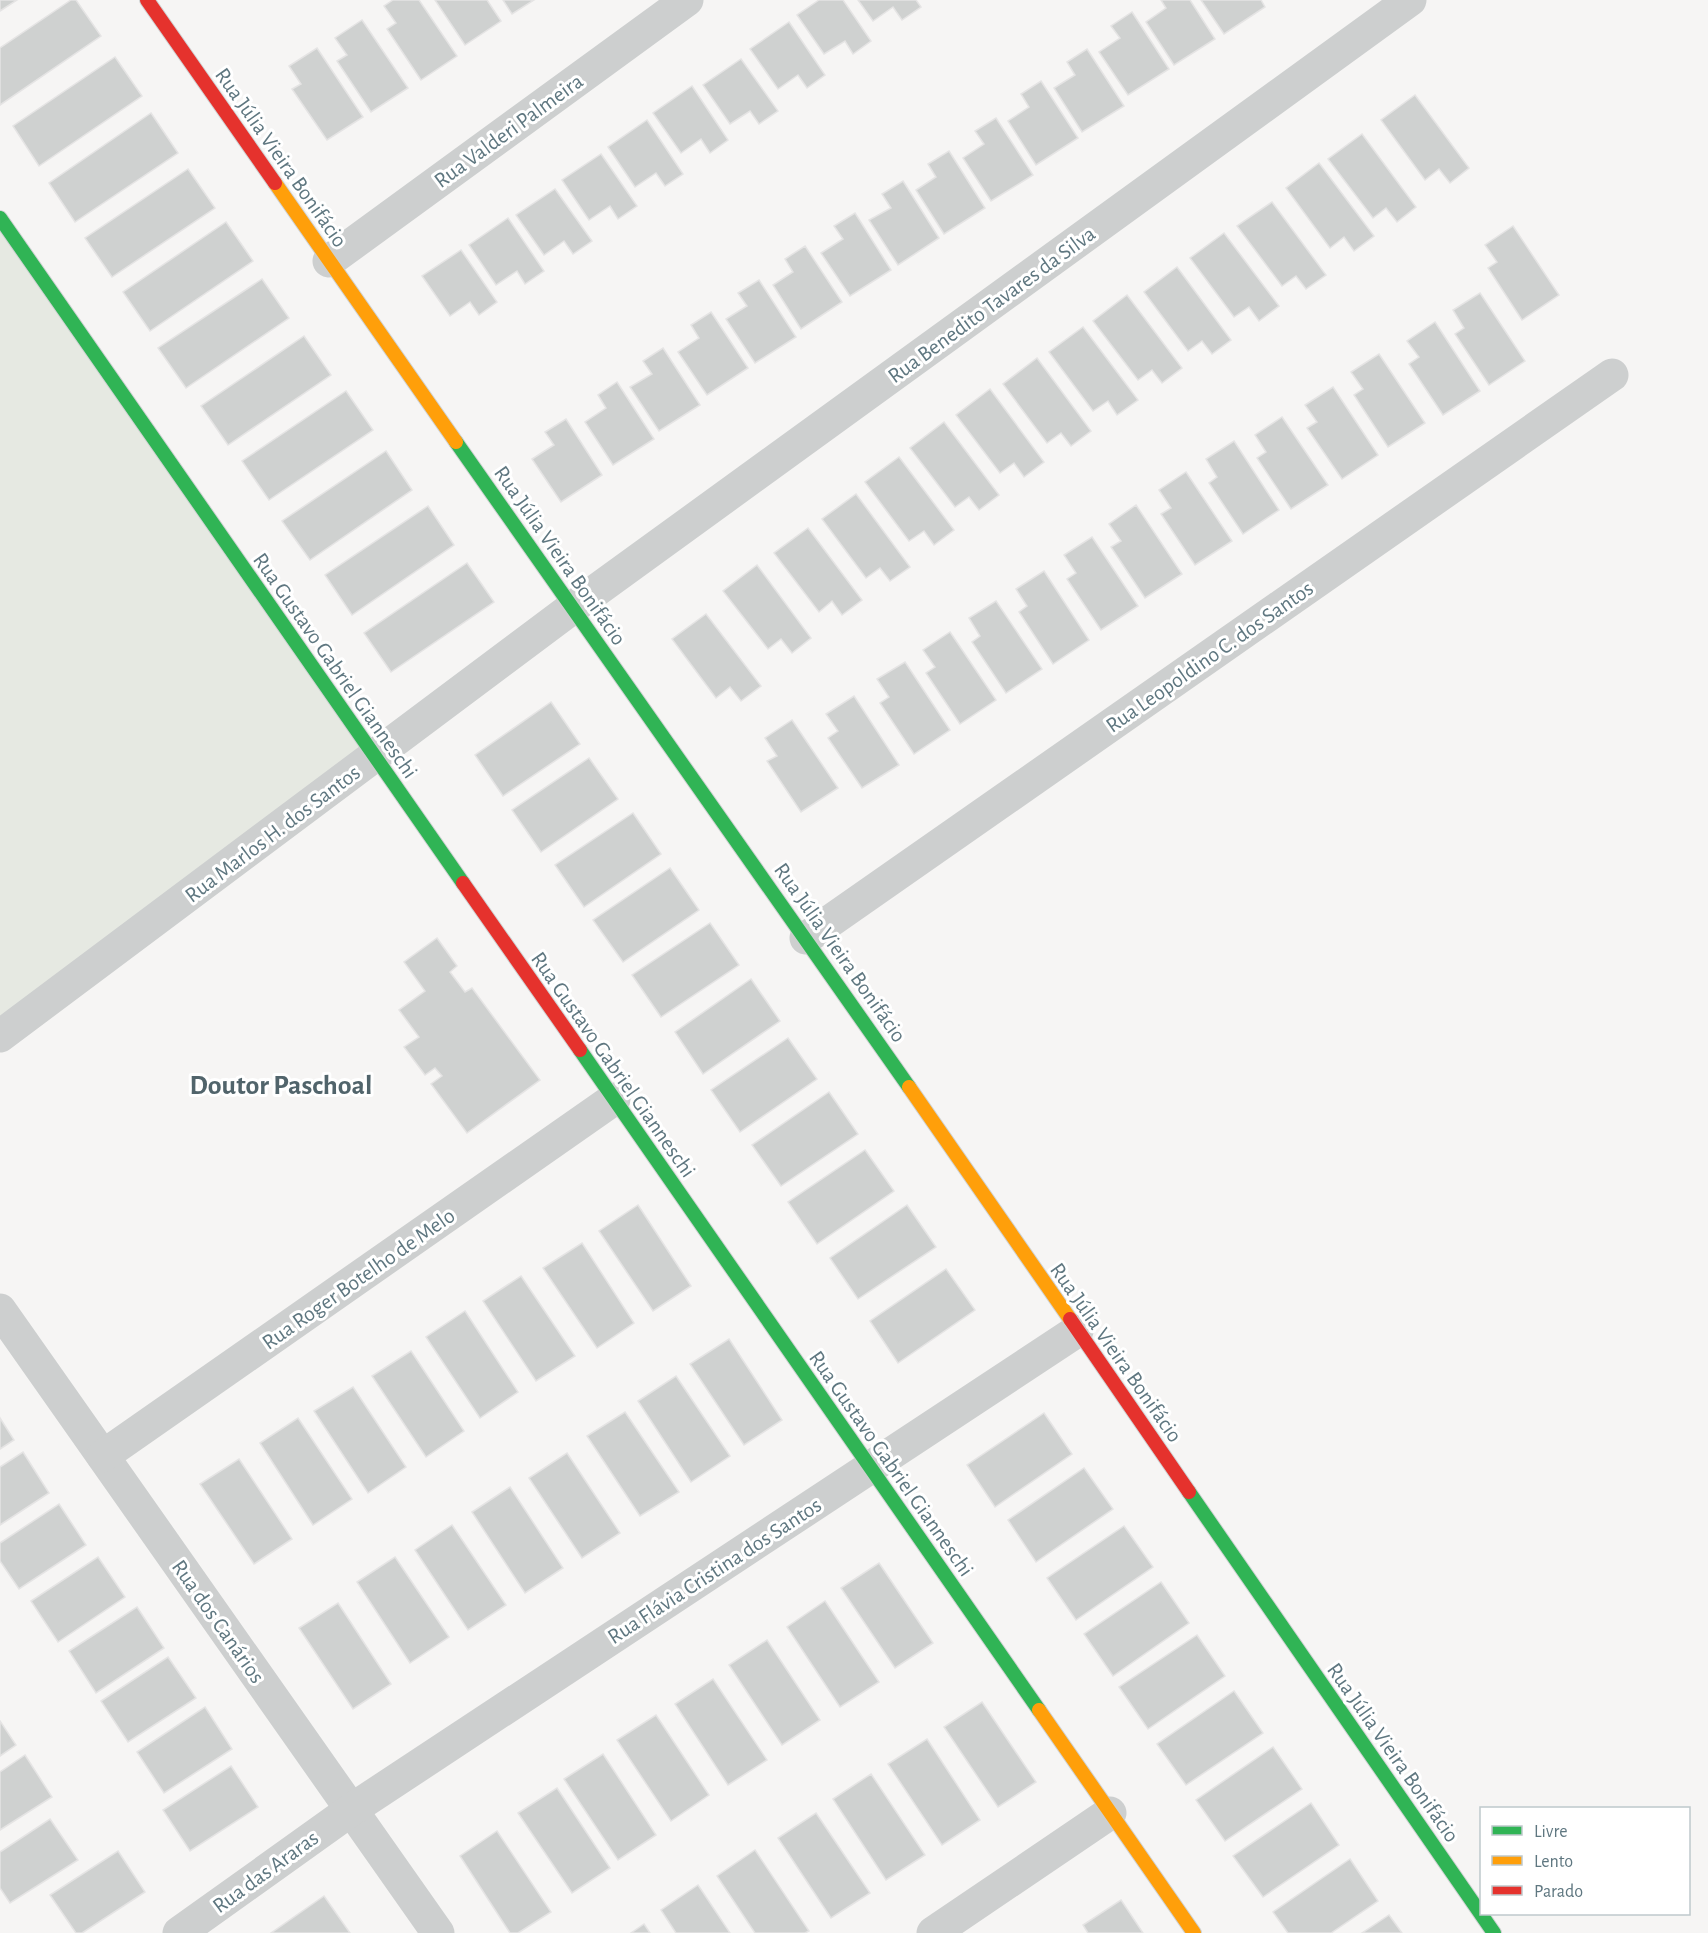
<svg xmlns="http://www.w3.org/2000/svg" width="1708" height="1933" viewBox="0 0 1708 1933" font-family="'Alegreya Sans',sans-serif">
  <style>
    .green { fill: #e6e9e2 }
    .building { fill: #cfd1d0; stroke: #e5e4e4; stroke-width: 1.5 }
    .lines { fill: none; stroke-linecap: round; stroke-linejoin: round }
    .fast-casing { stroke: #cfd2d3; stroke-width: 16 }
    .slow-casing { stroke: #cfd2d3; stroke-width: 16 }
    .jam-casing { stroke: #cfd2d3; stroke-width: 16 }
    .street { stroke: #cdcfcf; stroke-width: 33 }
    .fast { stroke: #30b455; stroke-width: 14 }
    .slow { stroke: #ff9f0a; stroke-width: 14 }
    .jam { stroke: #e5322d; stroke-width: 14 }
    .labels { text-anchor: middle; stroke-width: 6; stroke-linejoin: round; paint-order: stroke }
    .street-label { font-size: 22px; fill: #5f7780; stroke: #fff }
    .district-label { font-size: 28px; font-weight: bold; fill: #51646b; stroke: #fff }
  </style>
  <rect width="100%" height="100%" fill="#f6f5f4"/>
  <polygon class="green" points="0,218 374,757 0,1036"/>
  <g class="building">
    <polygon points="0,0 17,0 0,11"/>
    <polygon points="71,0 76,0 101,36 0,105 0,48"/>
    <polygon points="393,0 419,0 457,56 421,80 387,29 396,23 384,6"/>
    <polygon points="435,0 487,0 501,21 465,45"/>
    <polygon points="503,0 534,0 512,14"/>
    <polygon points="819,0 843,0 871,41 853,54 845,41 824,54 797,15"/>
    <polygon points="858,0 916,0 921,7 902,20 893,7 873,21"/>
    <polygon points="1161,0 1190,0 1215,39 1174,65 1146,22 1166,8"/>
    <polygon points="1201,0 1261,0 1265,7 1224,34"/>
    <polygon points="1132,12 1169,69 1128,95 1099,52 1120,38 1111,26"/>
    <polygon points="362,20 408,88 371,112 337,61 347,55 335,38"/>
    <polygon points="789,22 825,75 807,88 798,75 778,89 750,49"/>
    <polygon points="317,48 363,117 327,140 292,89 301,84 289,66"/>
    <polygon points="1087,49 1124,106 1082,132 1054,88 1075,75 1067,62"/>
    <polygon points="115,57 142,96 39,166 13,126"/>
    <polygon points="741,59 778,111 759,124 750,111 730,124 703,85"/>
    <polygon points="1041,81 1078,138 1036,165 1008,121 1029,107 1021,94"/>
    <polygon points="692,86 728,140 710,153 701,139 681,153 653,113"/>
    <polygon points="1415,95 1469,168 1450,183 1439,169 1425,180 1381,120"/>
    <polygon points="151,113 178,153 75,222 49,183"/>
    <polygon points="996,118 1033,175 991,201 963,158 984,144 975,131"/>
    <polygon points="647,120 683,174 665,186 656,173 635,187 608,147"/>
    <polygon points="1362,134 1416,207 1397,222 1386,208 1373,218 1328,159"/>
    <polygon points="949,151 985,208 944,234 916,190 936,177 928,164"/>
    <polygon points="601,154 637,206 618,219 610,206 589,220 562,180"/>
    <polygon points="1319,163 1374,236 1354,251 1344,237 1330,248 1286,188"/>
    <polygon points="188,169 215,208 112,277 85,238"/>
    <polygon points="903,181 939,238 898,265 869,220 891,208 882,194"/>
    <polygon points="555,189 592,241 573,254 564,241 544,255 516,215"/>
    <polygon points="1272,202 1326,275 1306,289 1296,276 1282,286 1237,226"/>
    <polygon points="855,213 891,270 850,296 821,253 843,239 834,226"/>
    <polygon points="508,218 544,271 525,284 517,271 496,285 469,245"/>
    <polygon points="226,222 253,261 150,331 123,292"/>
    <polygon points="1513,226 1559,295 1522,320 1488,268 1497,262 1485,245"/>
    <polygon points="1224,233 1279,306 1259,321 1249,307 1234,317 1190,258"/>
    <polygon points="805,246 842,302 801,329 773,285 793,272 785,259"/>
    <polygon points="461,250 497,302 479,315 470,302 450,316 422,276"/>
    <polygon points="1177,267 1231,340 1212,354 1202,341 1188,351 1144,292"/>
    <polygon points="262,279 289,318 186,388 158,348"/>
    <polygon points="759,280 796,337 755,363 726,319 747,306 738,293"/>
    <polygon points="1480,293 1525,361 1489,385 1455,334 1464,328 1453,310"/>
    <polygon points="1127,295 1182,368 1162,383 1152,370 1138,380 1093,321"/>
    <polygon points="711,312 748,368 707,395 678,352 699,338 691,325"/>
    <polygon points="1435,322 1480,391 1443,415 1409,364 1419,357 1407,341"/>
    <polygon points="1083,327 1138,400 1117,415 1108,401 1093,411 1049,352"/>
    <polygon points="304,336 331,375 228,445 201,406"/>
    <polygon points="663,348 700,405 659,431 630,387 652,374 643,361"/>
    <polygon points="1379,354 1425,423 1388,447 1354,395 1363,389 1351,372"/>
    <polygon points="1037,358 1091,431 1071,446 1061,433 1047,443 1003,384"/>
    <polygon points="617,382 654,439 613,465 585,422 606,408 598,395"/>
    <polygon points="1333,387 1378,455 1342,479 1307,428 1317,422 1305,405"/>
    <polygon points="990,389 1044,462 1024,477 1014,463 1000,473 956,415"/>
    <polygon points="346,391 373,430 269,500 242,461"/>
    <polygon points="1282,417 1328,485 1291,509 1257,458 1266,452 1255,435"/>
    <polygon points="566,419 602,475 561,502 532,459 554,445 545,432"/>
    <polygon points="944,422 999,495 979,510 969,497 955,507 910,448"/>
    <polygon points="1234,441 1279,510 1243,534 1209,483 1217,477 1206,459"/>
    <polygon points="386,451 412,490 310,560 282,521"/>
    <polygon points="899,457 954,530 934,545 924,531 909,541 865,482"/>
    <polygon points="1186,472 1232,541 1195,565 1161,514 1171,508 1159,490"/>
    <polygon points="856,494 910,567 890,581 880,568 866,578 822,519"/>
    <polygon points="1136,505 1182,574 1145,598 1111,547 1121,541 1109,524"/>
    <polygon points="428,506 454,545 352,615 325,575"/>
    <polygon points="808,528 862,600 842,615 832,601 819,612 774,553"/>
    <polygon points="1092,537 1138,606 1101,630 1067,579 1076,573 1064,555"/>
    <polygon points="467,563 494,602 391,672 364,633"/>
    <polygon points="757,565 811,638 792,653 781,639 768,649 723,591"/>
    <polygon points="1044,571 1089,640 1053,664 1019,612 1027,606 1016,589"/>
    <polygon points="996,601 1042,669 1006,693 972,642 980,636 969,618"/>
    <polygon points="706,614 761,686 741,701 730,687 716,698 672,639"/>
    <polygon points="950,632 996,700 960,724 926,673 935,667 923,650"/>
    <polygon points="905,662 950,730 914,754 880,703 889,697 877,679"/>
    <polygon points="854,696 899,765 862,788 828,738 838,731 826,714"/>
    <polygon points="551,702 580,744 503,796 475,755"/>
    <polygon points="792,720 838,788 801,812 767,761 777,756 765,738"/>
    <polygon points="589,758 618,799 541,852 512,810"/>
    <polygon points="633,813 661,854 584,907 555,865"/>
    <polygon points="670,868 699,910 623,962 593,920"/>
    <polygon points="710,923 739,965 661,1017 632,975"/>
    <polygon points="437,938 457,966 450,972 465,992 472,988 540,1080 467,1133 431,1084 442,1076 435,1068 425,1075 404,1047 419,1037 399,1010 425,991 404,962"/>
    <polygon points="751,979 780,1021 703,1074 675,1032"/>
    <polygon points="788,1038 817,1079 740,1132 711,1090"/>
    <polygon points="829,1092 858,1134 781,1186 752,1145"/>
    <polygon points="865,1150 894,1191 817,1244 788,1202"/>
    <polygon points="638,1205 691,1286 653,1311 599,1231"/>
    <polygon points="907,1205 936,1247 858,1299 830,1258"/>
    <polygon points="582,1243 634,1323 597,1348 543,1268"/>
    <polygon points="946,1269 975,1310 898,1363 870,1321"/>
    <polygon points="521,1276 575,1356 536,1381 483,1301"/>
    <polygon points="465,1311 518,1392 480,1418 426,1337"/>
    <polygon points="729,1339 782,1420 744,1445 690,1364"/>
    <polygon points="411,1351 464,1431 426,1457 372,1376"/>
    <polygon points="676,1376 730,1456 691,1482 638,1401"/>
    <polygon points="353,1387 406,1467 368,1493 314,1411"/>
    <polygon points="625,1412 679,1492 640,1516 587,1436"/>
    <polygon points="1044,1413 1072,1454 995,1507 967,1465"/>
    <polygon points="0,1418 14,1440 0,1449"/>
    <polygon points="298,1418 352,1499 313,1525 260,1443"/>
    <polygon points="23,1452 49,1493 0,1525 0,1467"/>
    <polygon points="567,1453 620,1533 582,1558 529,1478"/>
    <polygon points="239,1459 292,1539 254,1564 200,1484"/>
    <polygon points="1084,1468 1113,1509 1036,1562 1008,1520"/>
    <polygon points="510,1487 563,1568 525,1593 472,1512"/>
    <polygon points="59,1504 86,1545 19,1589 0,1561 0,1543"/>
    <polygon points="452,1525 506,1605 468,1630 415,1550"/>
    <polygon points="1124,1526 1153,1567 1076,1620 1047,1578"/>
    <polygon points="98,1557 125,1597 58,1642 31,1601"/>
    <polygon points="395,1557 449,1637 410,1663 357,1582"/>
    <polygon points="879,1563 933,1643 895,1668 841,1588"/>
    <polygon points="1161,1582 1189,1623 1113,1676 1084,1634"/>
    <polygon points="825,1601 879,1682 840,1707 787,1627"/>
    <polygon points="338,1603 391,1684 353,1709 299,1628"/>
    <polygon points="137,1607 164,1648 96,1693 69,1651"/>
    <polygon points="1197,1635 1225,1676 1148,1729 1119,1687"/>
    <polygon points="767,1640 820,1720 782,1745 729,1665"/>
    <polygon points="168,1657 196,1698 128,1742 101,1701"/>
    <polygon points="713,1679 767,1760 728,1785 675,1704"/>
    <polygon points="1234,1691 1263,1733 1186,1785 1157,1744"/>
    <polygon points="982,1702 1036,1782 998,1807 944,1727"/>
    <polygon points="205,1707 232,1749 164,1793 137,1752"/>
    <polygon points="656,1715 709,1795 671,1821 617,1740"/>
    <polygon points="0,1721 16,1745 0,1756"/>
    <polygon points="927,1739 980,1820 942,1845 888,1764"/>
    <polygon points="1273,1747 1302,1789 1225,1841 1196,1800"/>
    <polygon points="603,1754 656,1835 618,1860 564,1779"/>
    <polygon points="25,1755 52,1797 0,1830 0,1772"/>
    <polygon points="231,1766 258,1807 190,1851 163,1810"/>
    <polygon points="871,1774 925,1855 886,1880 833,1799"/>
    <polygon points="557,1788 610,1868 572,1893 518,1813"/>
    <polygon points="1311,1803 1339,1845 1263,1897 1233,1856"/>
    <polygon points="816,1813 870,1893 831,1918 778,1838"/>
    <polygon points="50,1819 78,1860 10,1903 0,1888 0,1852"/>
    <polygon points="497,1831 551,1912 518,1933 510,1933 460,1856"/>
    <polygon points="755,1850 809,1931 805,1933 755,1933 717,1876"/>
    <polygon points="118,1851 145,1892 82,1933 76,1933 50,1895"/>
    <polygon points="1350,1859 1378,1901 1331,1933 1288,1933 1273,1912"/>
    <polygon points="698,1885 730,1933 676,1933 661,1910"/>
    <polygon points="324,1896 350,1933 271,1933"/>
    <polygon points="1121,1900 1143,1933 1088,1933 1083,1925"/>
    <polygon points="1389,1915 1402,1933 1362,1933"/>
    <polygon points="644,1924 650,1933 631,1933"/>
  </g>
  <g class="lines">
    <defs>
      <g id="fast">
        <polyline points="0,218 463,883"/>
        <polyline points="456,442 909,1087"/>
        <polyline points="580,1050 1039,1710"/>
        <polyline points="1189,1492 1494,1933"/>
      </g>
      <g id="slow">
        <polyline points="275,183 456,442"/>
        <polyline points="909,1087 1070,1319"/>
        <polyline points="1039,1710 1194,1933"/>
      </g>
      <g id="jam">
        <polyline points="147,0 275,183"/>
        <polyline points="463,883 580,1050"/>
        <polyline points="1070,1319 1189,1492"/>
      </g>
    </defs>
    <use href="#fast" class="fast-casing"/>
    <use href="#slow" class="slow-casing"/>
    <use href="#jam" class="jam-casing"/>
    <g class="street">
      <polyline points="329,261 687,0"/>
      <polyline points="806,938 1612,375"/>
      <polyline points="0,1036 572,608 1410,0"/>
      <polyline points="0,1310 438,1933"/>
      <polyline points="103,1456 614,1099"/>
      <polyline points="179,1933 351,1810 1077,1331"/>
      <polyline points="933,1933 1110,1813"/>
    </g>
    <use href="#fast" class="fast"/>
    <use href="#slow" class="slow"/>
    <use href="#jam" class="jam"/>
  </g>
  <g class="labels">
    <g class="street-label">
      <text transform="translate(508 130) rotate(-36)" y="8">Rua Valderi Palmeira</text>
      <text transform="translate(282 157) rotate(55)" y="8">Rua Júlia Vieira Bonifácio</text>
      <text transform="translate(991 304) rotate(-36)" y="8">Rua Benedito Tavares da Silva</text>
      <text transform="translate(561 555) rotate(55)" y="8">Rua Júlia Vieira Bonifácio</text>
      <text transform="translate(1209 656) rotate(-35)" y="8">Rua Leopoldino C. dos Santos</text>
      <text transform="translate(336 665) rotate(55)" y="8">Rua Gustavo Gabriel Gianneschi</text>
      <text transform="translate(272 833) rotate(-37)" y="8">Rua Marlos H. dos Santos</text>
      <text transform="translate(841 952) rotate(55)" y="8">Rua Júlia Vieira Bonifácio</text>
      <text transform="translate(614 1064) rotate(55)" y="8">Rua Gustavo Gabriel Gianneschi</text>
      <text transform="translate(358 1278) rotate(-35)" y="8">Rua Roger Botelho de Melo</text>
      <text transform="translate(1117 1352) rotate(55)" y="8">Rua Júlia Vieira Bonifácio</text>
      <text transform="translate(892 1463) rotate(55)" y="8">Rua Gustavo Gabriel Gianneschi</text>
      <text transform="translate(714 1570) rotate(-33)" y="8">Rua Flávia Cristina dos Santos</text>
      <text transform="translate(219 1621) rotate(55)" y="8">Rua dos Canários</text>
      <text transform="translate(1394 1752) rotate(55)" y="8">Rua Júlia Vieira Bonifácio</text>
      <text transform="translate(265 1871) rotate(-36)" y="8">Rua das Araras</text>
    </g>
    <g class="district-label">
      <text x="281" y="1094">Doutor Paschoal</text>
    </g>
  </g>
  <rect x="1480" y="1807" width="210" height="108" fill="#ffffff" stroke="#bfc9cc" stroke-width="1.5"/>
  <rect x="1492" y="1826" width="30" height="9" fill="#30b455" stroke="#bfc9cc" stroke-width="1.5"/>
  <text x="1534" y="1837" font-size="18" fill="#5f7780">Livre</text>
  <rect x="1492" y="1856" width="30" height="9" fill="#ff9f0a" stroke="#bfc9cc" stroke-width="1.5"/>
  <text x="1534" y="1867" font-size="18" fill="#5f7780">Lento</text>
  <rect x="1492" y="1886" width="30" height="9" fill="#e5322d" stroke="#bfc9cc" stroke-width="1.5"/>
  <text x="1534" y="1897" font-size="18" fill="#5f7780">Parado</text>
</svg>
